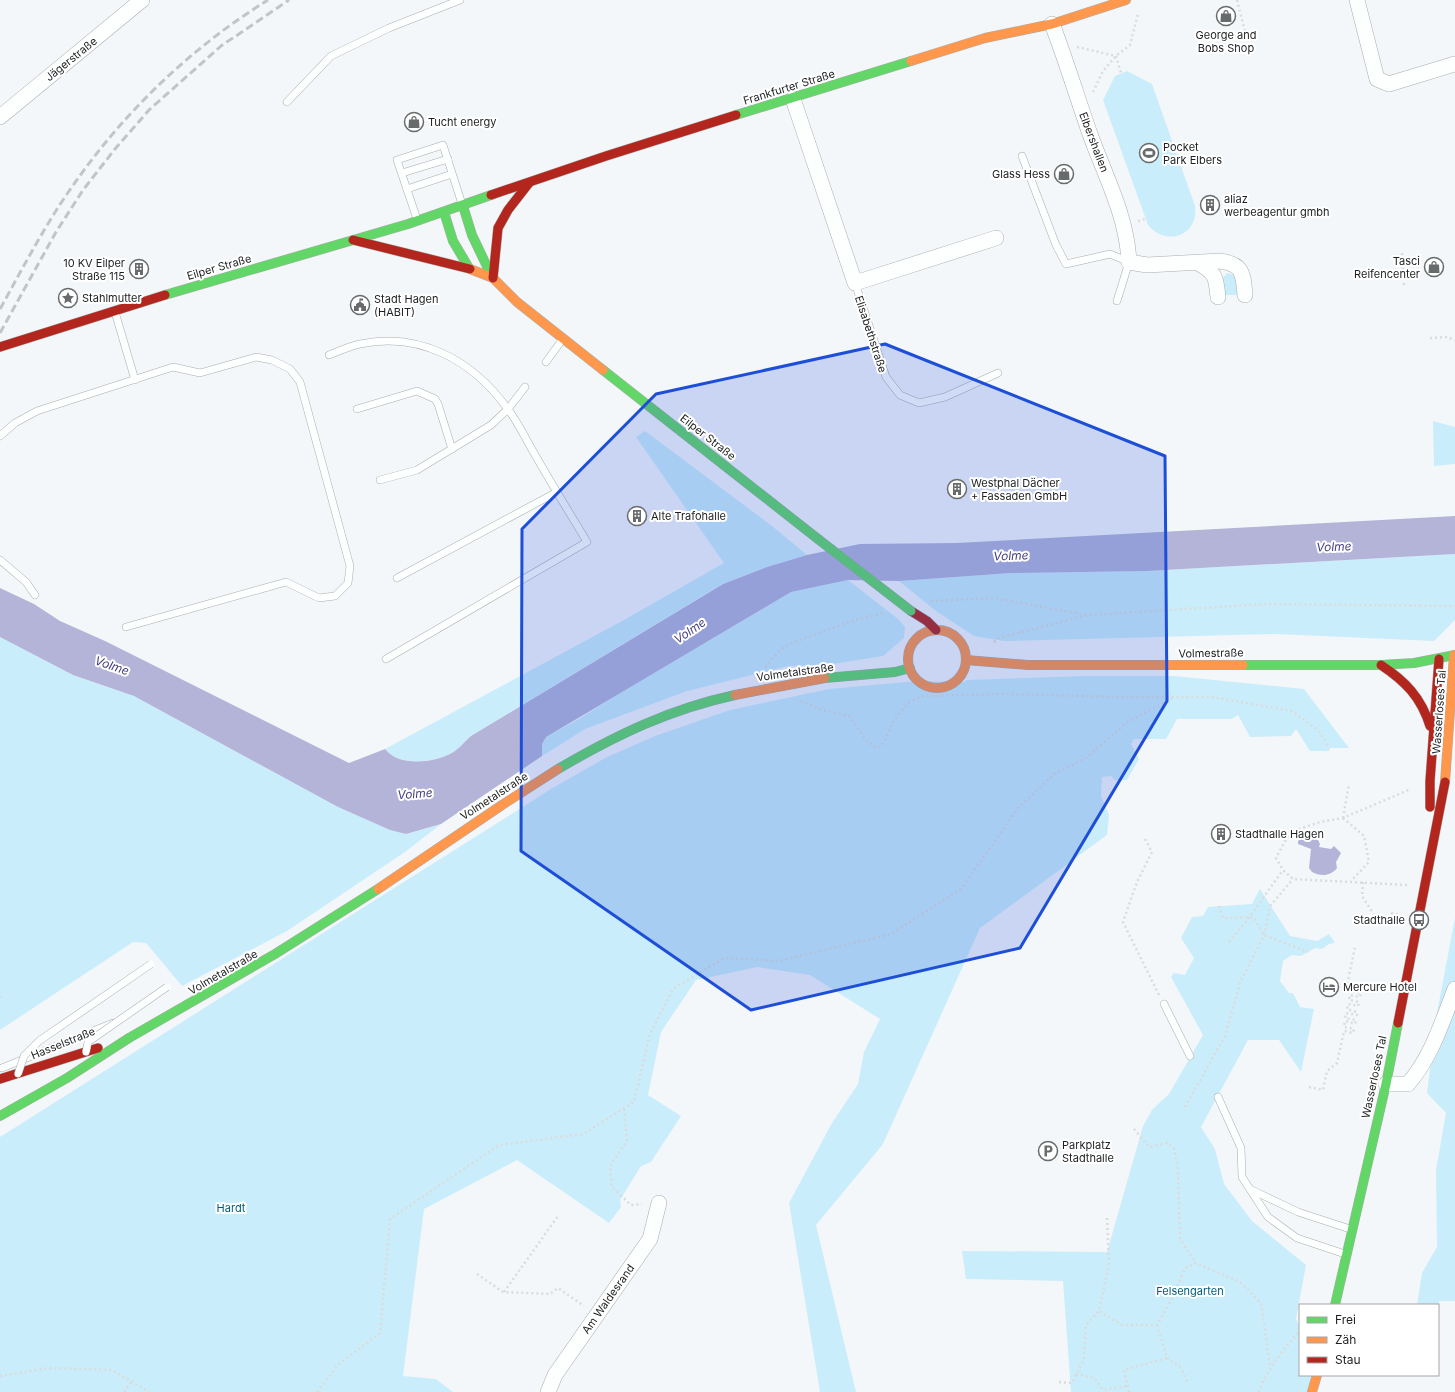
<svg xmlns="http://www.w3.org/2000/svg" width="1455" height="1392" viewBox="0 0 1455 1392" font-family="Inter,sans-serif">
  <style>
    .green { fill: #caedfb }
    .water { fill: #b4b4d9 }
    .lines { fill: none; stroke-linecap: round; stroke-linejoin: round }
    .lane-casing { stroke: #abadae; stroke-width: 8 }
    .street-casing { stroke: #abadae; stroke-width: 16 }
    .fast-casing { stroke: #abadae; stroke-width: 10 }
    .slow-casing { stroke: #abadae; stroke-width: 10 }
    .jam-casing { stroke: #abadae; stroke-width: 10 }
    .path { stroke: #dadbdb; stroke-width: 2.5; stroke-dasharray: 2 3; stroke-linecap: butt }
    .lane { stroke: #fdfefe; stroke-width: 7 }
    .street { stroke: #fdfefe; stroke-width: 15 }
    .fast { stroke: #63d668; stroke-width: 9 }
    .slow { stroke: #ff974d; stroke-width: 9 }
    .jam { stroke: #b3261e; stroke-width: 9 }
    .rail { stroke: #c4c4c4; stroke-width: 3; stroke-dasharray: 8 4; stroke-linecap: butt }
    .lane-bridge-casing { stroke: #abadae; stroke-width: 8; stroke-linecap: butt }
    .fast-bridge-casing { stroke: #abadae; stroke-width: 10; stroke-linecap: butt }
    .slow-bridge-casing { stroke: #abadae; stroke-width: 10; stroke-linecap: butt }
    .lane-bridge { stroke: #fdfefe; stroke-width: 7 }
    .fast-bridge { stroke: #63d668; stroke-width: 9 }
    .slow-bridge { stroke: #ff974d; stroke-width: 9 }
    .marked { fill: #1d4ed8; fill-opacity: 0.2; stroke: #1d4ed8; stroke-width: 3; stroke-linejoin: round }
    .labels { text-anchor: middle; stroke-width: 4; stroke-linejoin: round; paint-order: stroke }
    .poi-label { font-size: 11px; fill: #1d1f20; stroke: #fff; text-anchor: start }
    .street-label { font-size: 11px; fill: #1d1f20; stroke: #fff }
    .park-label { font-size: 11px; fill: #035c77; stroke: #fff }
    .water-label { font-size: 12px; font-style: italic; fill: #464182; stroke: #fff }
  </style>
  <rect width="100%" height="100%" fill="#f4f7f9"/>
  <g class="green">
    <path d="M 1127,71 L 1152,84 L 1195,206 C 1199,236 1166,247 1148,225 L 1103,100 L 1115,76 Z"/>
    <polygon points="1227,273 1235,275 1237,278 1238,295 1224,295 1222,279"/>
    <polygon points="1433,421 1455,427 1455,464 1434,466"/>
    <path d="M 645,431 L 772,526 L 807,555 L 767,567 L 722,584 L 471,736 C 465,741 459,749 452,753 C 434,763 399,767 385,749 L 624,620 L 724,563 L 636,437 Z"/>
    <polygon points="1455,554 1455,620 1434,641 1276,634 1004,641 974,636 936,611 899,581 1011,573 1147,571"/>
    <polygon points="848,580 898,619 905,627 904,638 883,656 826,665 788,666 687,691 585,729 542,756 542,744 546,737 579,719 620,693 756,613 791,592"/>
    <polygon points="0,637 73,675 134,696 338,807 390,830 406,834 441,824 405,852 287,931 182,986 146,943 133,942 0,1030"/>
    <polygon points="1085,676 1174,676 1304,689 1349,748 1330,748 1329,751 1310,751 1296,729 1291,736 1250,737 1238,715 1232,719 1177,719 1166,739 1134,739 1131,744 1139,759 1127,780 1115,780 1111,776 1102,777 1101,796 1109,815 1107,835 980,928 883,1144 816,1225 856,1392 820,1392 789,1203 832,1123 858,1084 864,1052 880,1019 810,975 757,967 696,980 661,1032 648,1095 681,1116 651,1162 641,1166 620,1200 621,1207 609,1223 517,1160 424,1209 403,1376 436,1379 453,1392 0,1392 0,1137 551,789 607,757 655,736 730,710 829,689 918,681 964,682 967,680"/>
    <polygon points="1260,889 1290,936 1317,941 1329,934 1335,943 1329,944 1322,949 1315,948 1301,956 1292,955 1283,961 1280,981 1289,993 1293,993 1300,1007 1314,1009 1301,1072 1279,1040 1248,1040 1201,1127 1215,1149 1224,1184 1252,1221 1306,1265 1296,1319 1300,1327 1300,1375 1317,1375 1312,1392 1071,1392 1063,1281 966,1279 962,1251 1107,1252 1143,1126 1152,1110 1169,1094 1203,1035 1171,977 1174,973 1185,975 1194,958 1181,938 1192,917 1203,916 1208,907 1252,904"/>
    <polygon points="1455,918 1455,1301 1439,1301 1438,1328 1438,1305 1417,1305 1422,1273 1437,1247 1436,1170 1446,1113 1427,1093 1437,1013"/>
  </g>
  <g class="water">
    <path d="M 1455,516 L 1455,554 L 1147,571 L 1011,573 L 899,581 L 848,580 L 791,592 L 546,737 L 542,744 L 542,756 L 441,824 L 406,834 L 390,830 L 338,807 L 134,696 L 73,675 L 0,637 L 0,588 L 34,604 L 60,621 L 105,641 L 349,763 L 385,749 C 399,767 433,763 452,753 C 459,749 465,741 471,736 L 723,584 L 767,567 L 807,555 L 860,544 L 957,543 Z"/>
    <path d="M 1310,837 L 1318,840 L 1320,844 L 1319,847 L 1331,849 L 1334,846 L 1341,853 L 1336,862 L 1337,868 C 1331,876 1321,877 1312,872 L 1309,868 L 1311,849 L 1298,844 L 1298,841 L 1302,838 Z"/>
  </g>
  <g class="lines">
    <defs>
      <g id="lane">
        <polyline points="287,102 331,56 389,28 460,0"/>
        <polyline points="1022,156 1056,245 1066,264 1110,254 1129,262 1117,301"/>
        <polyline points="402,173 448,159"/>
        <polyline points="407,189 452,174"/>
        <polyline points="417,219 397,160 443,145 462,204"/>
        <polyline points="855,283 886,377 900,395 919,403 945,397 998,373"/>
        <polyline points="115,312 135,380"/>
        <path d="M 329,355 C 339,351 350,346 360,344 C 420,331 473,361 507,408 C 518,422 525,438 534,453 C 551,483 569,512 587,542 L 386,659"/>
        <polyline points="546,362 562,340"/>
        <polyline points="357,409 417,391 435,399 438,404 452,449"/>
        <polyline points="0,436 15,423 37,411 173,367 200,373 256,357 272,360 290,369 300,382 350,566 348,583 335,596 319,598 286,582 126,627"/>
        <polyline points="380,480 417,470 491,425 508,409 525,387"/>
        <polyline points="0,560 26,582 35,595"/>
        <polyline points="397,578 557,492"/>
        <polyline points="1164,1004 1190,1056"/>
        <polyline points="2,1068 113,1023"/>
        <polyline points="1218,1097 1241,1148 1242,1177 1268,1217 1297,1238 1345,1254"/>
        <polyline points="1252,1190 1298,1212 1350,1229"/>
      </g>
      <g id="street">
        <polyline points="1357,0 1377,79 1389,84 1455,64"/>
        <path d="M 1052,24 C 1066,60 1077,97 1090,134 C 1105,176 1127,216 1129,262 L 1147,265 L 1220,261 C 1244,264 1243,275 1245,295"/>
        <polyline points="793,99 855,283 996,238"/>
        <polyline points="0,117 142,0"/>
        <path d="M 1198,263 C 1216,273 1216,277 1218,297"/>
        <path d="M 1386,1084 L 1408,1084 C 1432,1056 1442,1022 1455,989"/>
        <polyline points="548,1392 555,1375 650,1239 659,1203"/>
      </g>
      <g id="fast">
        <polyline points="736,115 911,61"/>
        <polyline points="463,206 472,235 492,277"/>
        <polyline points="444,212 453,241 469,268"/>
        <polyline points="165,295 408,224 491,195"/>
        <polyline points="603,370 818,539"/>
        <polyline points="1243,665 1381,665 1414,663 1455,655"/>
        <polyline points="825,678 895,672 910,668"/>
        <polyline points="0,1116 67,1078 129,1038"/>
        <polyline points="1335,1305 1386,1084 1398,1023"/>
      </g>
      <g id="slow">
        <polyline points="911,61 985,38 1052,24 1126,0"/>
        <polyline points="470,269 493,278 517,302 603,370"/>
        <circle cx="937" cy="659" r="29"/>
        <polyline points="966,660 1028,665 1243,665"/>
        <polyline points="1445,782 1454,655"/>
        <polyline points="1312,1392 1317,1375"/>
      </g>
      <g id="jam">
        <polyline points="491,195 606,156 736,115"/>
        <polyline points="353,240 470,269"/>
        <polyline points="493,278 498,228 508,210 529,183"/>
        <polyline points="0,347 165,295"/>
        <polyline points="911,611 927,621 936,630"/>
        <path d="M 1381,665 C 1405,681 1421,697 1430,726"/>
        <polyline points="1430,807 1430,781 1439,659"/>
        <polyline points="1398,1023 1445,782"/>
        <polyline points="0,1079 98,1048"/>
      </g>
    </defs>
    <use href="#lane" class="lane-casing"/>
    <use href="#street" class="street-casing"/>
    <use href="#fast" class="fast-casing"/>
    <use href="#slow" class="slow-casing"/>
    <use href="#jam" class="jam-casing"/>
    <g class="path">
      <polyline points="1237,0 1248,43"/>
      <polyline points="1077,47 1116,56 1121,73"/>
      <polyline points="1093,92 1103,71 1116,56 1130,45 1138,14"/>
      <polyline points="1138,221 1145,219"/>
      <polyline points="1402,253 1404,287"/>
      <polyline points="1430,338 1447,337 1455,340"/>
      <polyline points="931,601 994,598 1087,615"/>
      <polyline points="994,642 999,638 1087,615 1267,604 1455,606"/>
      <polyline points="765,667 781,649 797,641 855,620 883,613"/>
      <polyline points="801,701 822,710 849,716 867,741 876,748 882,746 894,720 909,702 922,696 1005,694 1116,697 1212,697 1292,711 1318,730 1330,748"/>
      <polyline points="1343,818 1364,836 1369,862 1351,881"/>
      <polyline points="1343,818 1349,784"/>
      <polyline points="1145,839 1152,852 1137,882 1123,922 1159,995"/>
      <polyline points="1363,882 1362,896 1376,918 1371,924"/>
      <polyline points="1407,885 1293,879 1283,870 1276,858 1290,832 1320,822 1343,818 1411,789"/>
      <polyline points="1219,906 1223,918 1253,917 1264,935 1308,952"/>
      <polyline points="1391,913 1400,915"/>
      <polyline points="1229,942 1248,919 1283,870"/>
      <polyline points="0,996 0,999"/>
      <polyline points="1309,1087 1323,1090 1327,1071 1337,1063 1344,1031 1353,1033 1354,1029 1344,1027 1345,1021 1355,1024 1356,1020 1345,1018 1346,1013 1357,1015 1357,1012 1347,1009 1348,1004 1358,1006 1359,1002 1349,1000 1350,995 1360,997 1361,993 1346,990 1355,947"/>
      <polyline points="1185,1107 1225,1036 1240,983 1264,935 1270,906 1293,879"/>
      <polyline points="624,1109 627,1141 610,1166 612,1187 631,1205 642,1204"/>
      <polyline points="1134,1129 1149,1147 1167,1143 1174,1148 1178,1171 1180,1239 1196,1263"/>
      <polyline points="1107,1218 1109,1265 1099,1311 1122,1325 1157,1325 1173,1297 1185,1268 1196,1263 1240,1282 1261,1303 1270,1367"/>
      <polyline points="477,1274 503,1292 550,1294 558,1288 584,1306"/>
      <polyline points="504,1292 558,1216"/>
      <polyline points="1167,1358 1181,1368 1188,1384"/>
      <polyline points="1076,1374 1094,1378 1103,1390 1127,1386"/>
      <polyline points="0,1376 48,1368 112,1370 149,1392"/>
      <polyline points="1059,1382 1072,1383 1084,1359 1086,1325 1099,1311"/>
      <polyline points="124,1392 132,1381"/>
      <polyline points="317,1392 339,1364 380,1333 390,1219 499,1145 583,1134 634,1102 650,1034 673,989 724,958 779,961 891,934 961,889 1019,807 1054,774 1086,758 1126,723 1174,697"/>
      <polyline points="1129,1392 1124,1370 1167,1358 1157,1325"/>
      <path d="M 1258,1392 C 1270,1367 1281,1351 1300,1331"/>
    </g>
    <use href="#lane" class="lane"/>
    <use href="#street" class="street"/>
    <use href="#fast" class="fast"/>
    <use href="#slow" class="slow"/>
    <use href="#jam" class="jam"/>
    <g class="rail">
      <path d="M 0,309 C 24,266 46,223 74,184 C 125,111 192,47 268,0"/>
      <polyline points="0,333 56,232 83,190 115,149 149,110 221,46 289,0"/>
    </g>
    <defs>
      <g id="lane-bridge">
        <polyline points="86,1052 88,1042 167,987"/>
        <polyline points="18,1074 24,1056 39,1041 151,964"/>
      </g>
      <g id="fast-bridge">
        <polyline points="818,539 911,611"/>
        <path d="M 558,769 C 616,735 670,709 735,695"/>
        <polyline points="129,1038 275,954 378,889"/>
      </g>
      <g id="slow-bridge">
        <polyline points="735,695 825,678"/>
        <polyline points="378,889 502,805 558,769"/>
      </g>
    </defs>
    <use href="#lane-bridge" class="lane-bridge-casing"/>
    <use href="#fast-bridge" class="fast-bridge-casing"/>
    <use href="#slow-bridge" class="slow-bridge-casing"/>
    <use href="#lane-bridge" class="lane-bridge"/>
    <use href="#fast-bridge" class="fast-bridge"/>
    <use href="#slow-bridge" class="slow-bridge"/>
  </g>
  <path class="marked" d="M 885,344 L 1165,456 L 1167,701 L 1020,948 L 751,1010 L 521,851 L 522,529 L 656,394 Z"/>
  <defs>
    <symbol id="shop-ring" viewBox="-11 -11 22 22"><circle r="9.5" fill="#fff" stroke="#686b6c" stroke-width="1.5"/><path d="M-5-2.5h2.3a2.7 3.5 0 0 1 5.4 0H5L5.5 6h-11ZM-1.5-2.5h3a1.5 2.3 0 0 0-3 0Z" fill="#686b6c"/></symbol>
    <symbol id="stadium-ring" viewBox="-11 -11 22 22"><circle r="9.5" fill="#fff" stroke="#686b6c" stroke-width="1.5"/><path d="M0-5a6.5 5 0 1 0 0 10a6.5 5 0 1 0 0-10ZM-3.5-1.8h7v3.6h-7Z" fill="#686b6c"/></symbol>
    <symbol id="building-ring" viewBox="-11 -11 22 22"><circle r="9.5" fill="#fff" stroke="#686b6c" stroke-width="1.5"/><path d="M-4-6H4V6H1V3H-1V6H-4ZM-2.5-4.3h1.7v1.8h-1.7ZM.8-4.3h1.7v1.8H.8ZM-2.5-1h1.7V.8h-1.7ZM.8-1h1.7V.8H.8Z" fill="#686b6c"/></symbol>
    <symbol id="sight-ring" viewBox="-11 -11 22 22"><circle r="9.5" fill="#fff" stroke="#686b6c" stroke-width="1.5"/><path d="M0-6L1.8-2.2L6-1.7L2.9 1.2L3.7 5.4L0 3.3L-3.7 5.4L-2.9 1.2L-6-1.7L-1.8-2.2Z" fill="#686b6c"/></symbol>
    <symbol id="civic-ring" viewBox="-11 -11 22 22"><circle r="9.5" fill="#fff" stroke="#686b6c" stroke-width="1.5"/><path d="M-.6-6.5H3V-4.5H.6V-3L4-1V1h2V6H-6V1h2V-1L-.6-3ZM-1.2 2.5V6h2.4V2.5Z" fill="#686b6c"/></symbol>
    <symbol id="bus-ring" viewBox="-11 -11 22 22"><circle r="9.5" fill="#fff" stroke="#686b6c" stroke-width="1.5"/><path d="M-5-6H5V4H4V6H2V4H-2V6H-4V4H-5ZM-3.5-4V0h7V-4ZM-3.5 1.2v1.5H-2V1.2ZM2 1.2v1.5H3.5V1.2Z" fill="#686b6c"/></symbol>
    <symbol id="hotel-ring" viewBox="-11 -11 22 22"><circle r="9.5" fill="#fff" stroke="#686b6c" stroke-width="1.5"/><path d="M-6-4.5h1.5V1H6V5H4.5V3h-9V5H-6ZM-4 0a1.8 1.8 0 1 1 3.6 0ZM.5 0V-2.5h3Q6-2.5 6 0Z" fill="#686b6c"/></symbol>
    <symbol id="parking-ring" viewBox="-11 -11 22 22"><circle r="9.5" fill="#fff" stroke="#686b6c" stroke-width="1.5"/><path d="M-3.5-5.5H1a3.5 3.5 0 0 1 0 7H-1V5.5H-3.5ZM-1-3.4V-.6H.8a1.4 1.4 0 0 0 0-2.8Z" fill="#686b6c"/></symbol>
  </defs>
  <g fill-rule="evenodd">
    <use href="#shop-ring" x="1215" y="5" width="22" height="22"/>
    <use href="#shop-ring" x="403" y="111" width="22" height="22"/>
    <use href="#stadium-ring" x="1138" y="142" width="22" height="22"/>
    <use href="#shop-ring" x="1053" y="163" width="22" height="22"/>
    <use href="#building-ring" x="1199" y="194" width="22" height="22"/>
    <use href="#shop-ring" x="1423" y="256" width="22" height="22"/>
    <use href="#building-ring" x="128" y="258" width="22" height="22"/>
    <use href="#sight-ring" x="57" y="287" width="22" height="22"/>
    <use href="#civic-ring" x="349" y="294" width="22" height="22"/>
    <use href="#building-ring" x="946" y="478" width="22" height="22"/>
    <use href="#building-ring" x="626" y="505" width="22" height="22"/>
    <use href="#building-ring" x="1210" y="823" width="22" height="22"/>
    <use href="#bus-ring" x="1408" y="909" width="22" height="22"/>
    <use href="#hotel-ring" x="1318" y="976" width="22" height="22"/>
    <use href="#parking-ring" x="1037" y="1140" width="22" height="22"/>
  </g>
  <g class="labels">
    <g class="poi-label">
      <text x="1226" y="39" text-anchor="middle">George and<tspan x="1226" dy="13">Bobs Shop</tspan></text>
      <text x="428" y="126">Tucht energy</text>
      <text x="1163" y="151">Pocket<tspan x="1163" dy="13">Park Elbers</tspan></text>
      <text x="1050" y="178" text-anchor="end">Glass Hess</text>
      <text x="1224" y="203">aliaz<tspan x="1224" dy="13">werbeagentur gmbh</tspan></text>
      <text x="1420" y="265" text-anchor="end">Tasci<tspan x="1420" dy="13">Reifencenter</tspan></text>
      <text x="125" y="267" text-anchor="end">10 KV Eilper<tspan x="125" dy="13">Straße 115</tspan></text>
      <text x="82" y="302">Stahlmutter</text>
      <text x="374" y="303">Stadt Hagen<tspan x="374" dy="13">(HABIT)</tspan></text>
      <text x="971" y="487">Westphal Dächer<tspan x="971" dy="13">+ Fassaden GmbH</tspan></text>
      <text x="651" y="520">Alte Trafohalle</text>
      <text x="1235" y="838">Stadthalle Hagen</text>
      <text x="1405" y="924" text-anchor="end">Stadthalle</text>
      <text x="1343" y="991">Mercure Hotel</text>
      <text x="1062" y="1149">Parkplatz<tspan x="1062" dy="13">Stadthalle</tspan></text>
    </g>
    <g class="street-label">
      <text transform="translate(71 59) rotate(-39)" y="4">Jägerstraße</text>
      <text transform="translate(789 87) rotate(-17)" y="4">Frankfurter Straße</text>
      <text transform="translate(1094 142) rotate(69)" y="4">Elbershallen</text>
      <text transform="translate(219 267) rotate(-16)" y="4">Eilper Straße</text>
      <text transform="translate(871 334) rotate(72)" y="4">Elisabethstraße</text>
      <text transform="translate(708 437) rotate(38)" y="4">Eilper Straße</text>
      <text transform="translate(1211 653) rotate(-1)" y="4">Volmestraße</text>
      <text transform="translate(795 672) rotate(-8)" y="4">Volmetalstraße</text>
      <text transform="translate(1439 712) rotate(-86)" y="4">Wasserloses Tal</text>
      <text transform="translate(494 796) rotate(-33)" y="4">Volmetalstraße</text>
      <text transform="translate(223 972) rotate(-30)" y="4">Volmetalstraße</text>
      <text transform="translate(63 1043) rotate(-22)" y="4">Hasselstraße</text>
      <text transform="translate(1374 1077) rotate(-78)" y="4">Wasserloses Tal</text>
      <text transform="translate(608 1299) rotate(-55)" y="4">Am Waldesrand</text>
    </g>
    <g class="park-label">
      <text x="231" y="1212">Hardt</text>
      <text x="1190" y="1295">Felsengarten</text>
    </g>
    <g class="water-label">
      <text transform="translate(1334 547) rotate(-2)" y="4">Volme</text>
      <text transform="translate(1011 556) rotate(-2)" y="4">Volme</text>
      <text transform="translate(690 631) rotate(-34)" y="4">Volme</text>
      <text transform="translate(112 666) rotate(19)" y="4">Volme</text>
      <text transform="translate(415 794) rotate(-4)" y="4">Volme</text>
    </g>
  </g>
  <rect x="1299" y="1304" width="140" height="72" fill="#ffffff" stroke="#a5a5a6"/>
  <rect x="1307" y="1317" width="20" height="6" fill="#63d668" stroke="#a5a5a6"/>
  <text x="1335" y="1324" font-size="12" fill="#1d1f20">Frei</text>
  <rect x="1307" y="1337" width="20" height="6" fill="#ff974d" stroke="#a5a5a6"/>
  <text x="1335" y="1344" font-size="12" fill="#1d1f20">Zäh</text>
  <rect x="1307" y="1357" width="20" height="6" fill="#b3261e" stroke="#a5a5a6"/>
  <text x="1335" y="1364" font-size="12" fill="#1d1f20">Stau</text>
</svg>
